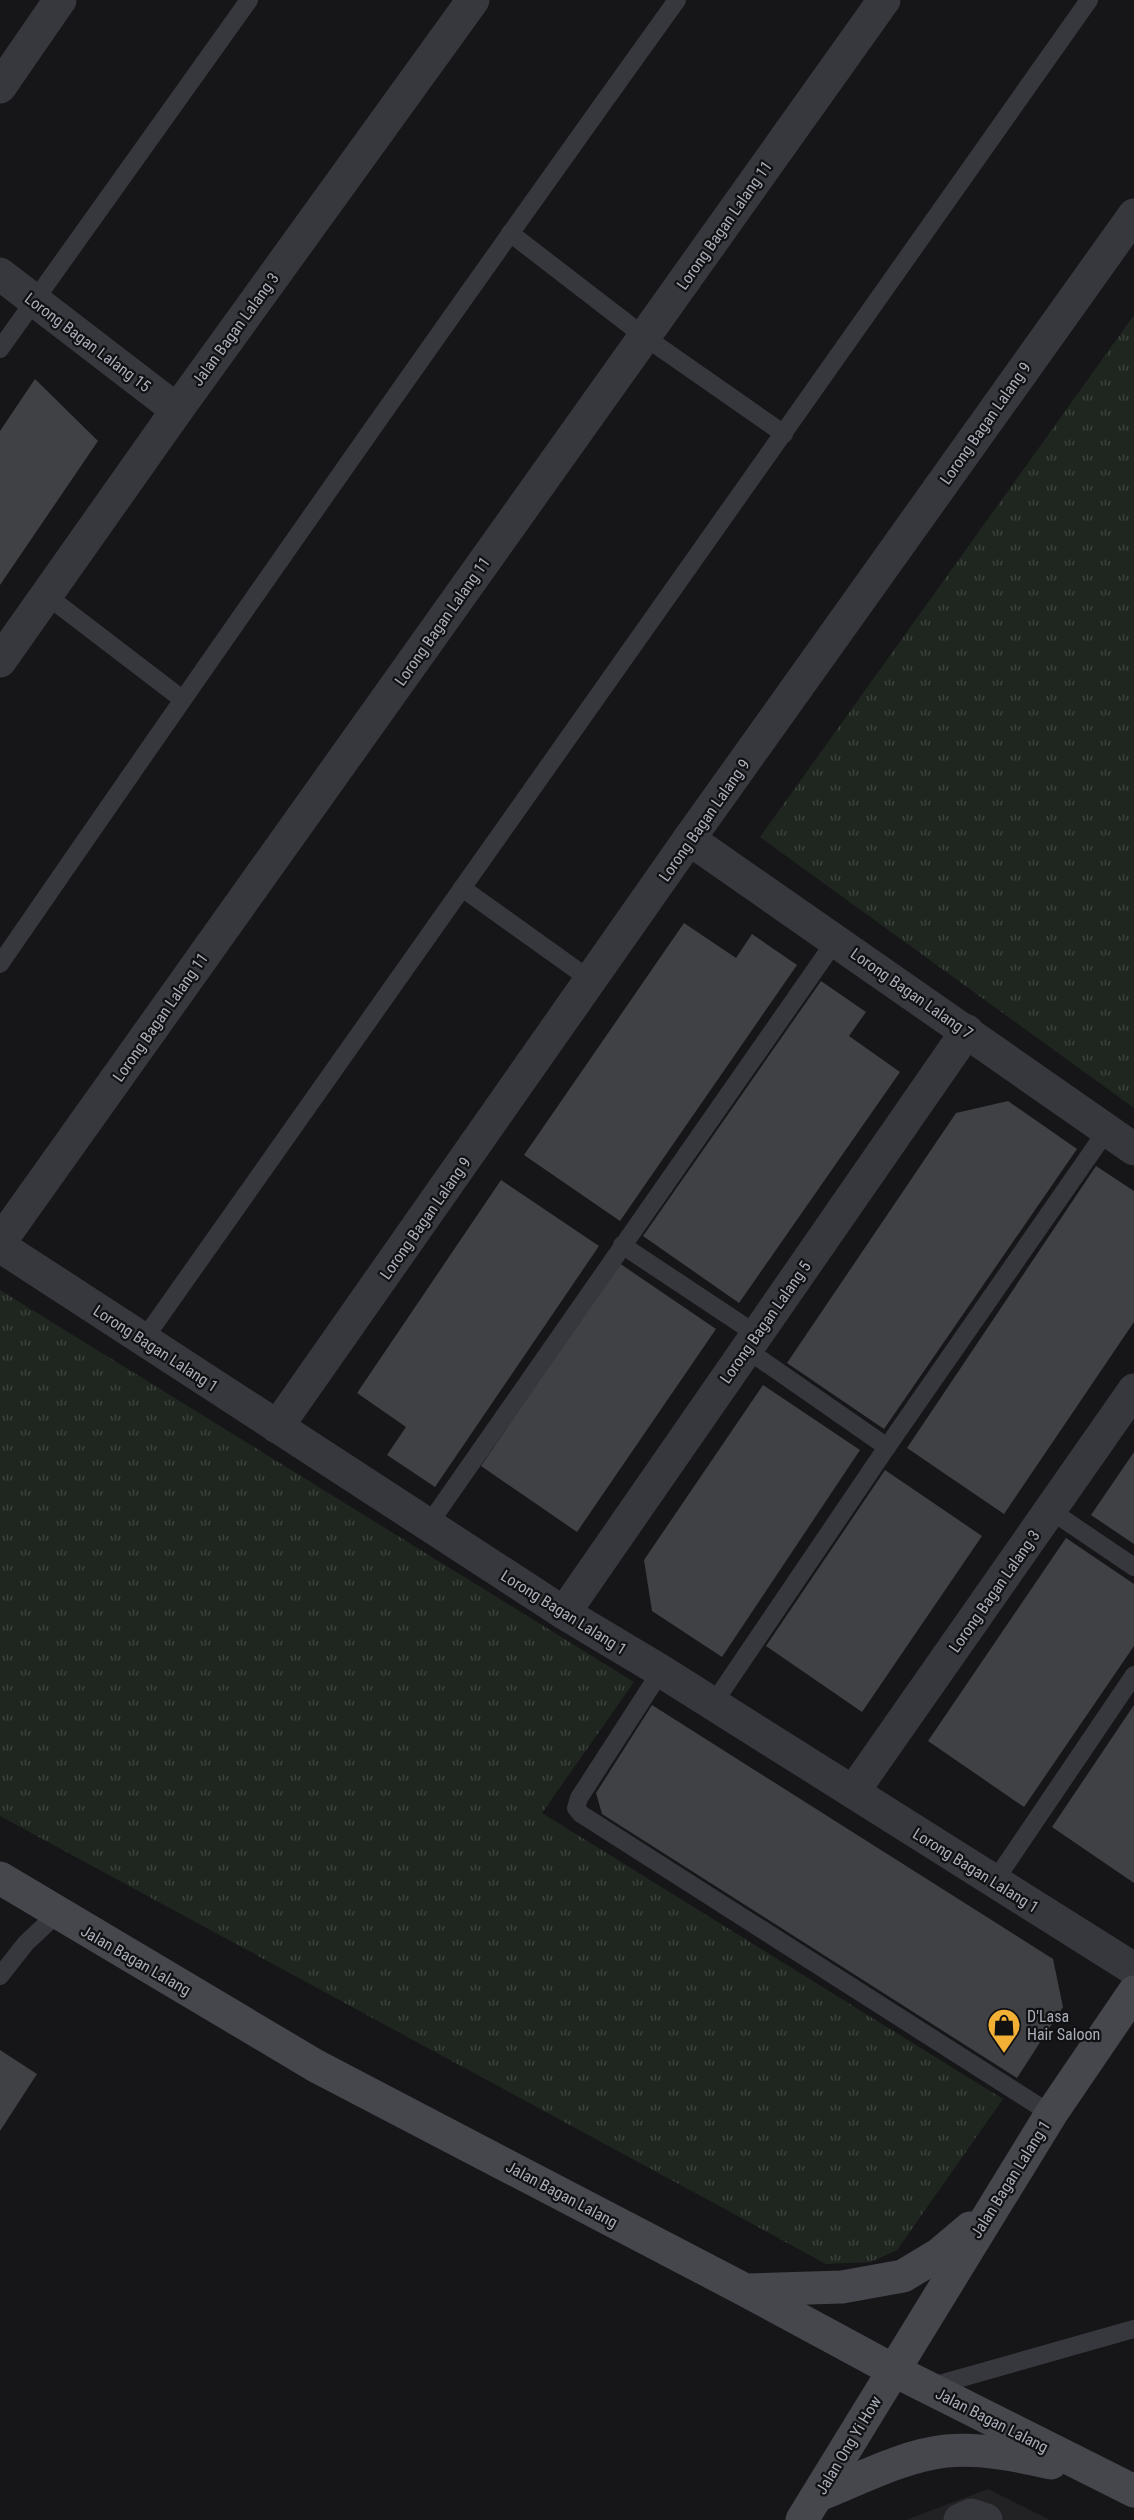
<svg xmlns="http://www.w3.org/2000/svg" width="1134" height="2520" viewBox="0 0 1134 2520" font-family="'Roboto Condensed',sans-serif">
  <style>
    .built { fill: #222225 }
    .grass { fill: url(#grass-tufts) }
    .building { fill: #404145 }
    .lines { fill: none; stroke-linecap: round; stroke-linejoin: round }
    .lane { stroke: #37383d; stroke-width: 18 }
    .street { stroke: #37383d; stroke-width: 33 }
    .secondary { stroke: #45474d; stroke-width: 33 }
    .labels { text-anchor: middle; stroke-width: 4.5; stroke-linejoin: round; paint-order: stroke }
    .street-label { font-size: 16px; fill: #a8adb8; stroke: #111113 }
    .poi-label { font-size: 16px; fill: #a8adb8; stroke: #111113; text-anchor: start }
  </style>
  <defs>
    <pattern id="grass-tufts" width="24" height="20" patternUnits="userSpaceOnUse" patternTransform="scale(1.5)"><rect width="24" height="20" fill="#1e261f"/><path d="M3 7l-1-3M5 7V3M7 7l1-3M15 17l-1-3M17 17v-4M19 17l1-3" fill="none" stroke="#3c433d"/></pattern>
  </defs>
  <rect width="100%" height="100%" fill="#161618"/>
  <polygon class="built" points="988,2489 1050,2520 906,2520"/>
  <g class="grass">
    <polygon points="1134,315 1134,1108 760,837"/>
    <polygon points="0,1290 634,1682 542,1813 1003,2099 897,2250 871,2262 826,2264 0,1816"/>
  </g>
  <g class="building">
    <polygon points="35,379 98,441 0,585 0,431"/>
    <polygon points="684,923 736,958 752,934 797,965 620,1221 524,1155"/>
    <polygon points="821,981 866,1012 849,1036 900,1072 739,1303 643,1236"/>
    <polygon points="1008,1101 1077,1149 884,1429 787,1363 956,1113"/>
    <polygon points="1096,1166 1134,1191 1134,1322 1004,1514 907,1448"/>
    <polygon points="501,1180 599,1246 435,1487 387,1455 406,1427 357,1393"/>
    <polygon points="619,1263 716,1329 577,1532 481,1466"/>
    <polygon points="763,1385 860,1450 722,1657 652,1611 644,1560"/>
    <polygon points="1134,1452 1134,1544 1091,1515"/>
    <polygon points="885,1470 982,1536 862,1712 766,1646"/>
    <polygon points="1066,1538 1134,1584 1134,1646 1024,1807 928,1741"/>
    <polygon points="652,1705 1053,1959 1063,2007 1017,2078 602,1814 596,1793"/>
    <polygon points="1134,1705 1134,1883 1052,1827"/>
    <polygon points="0,2050 37,2074 0,2131"/>
  </g>
  <g class="lines">
    <g class="lane">
      <polyline points="510,233 645,337 784,434"/>
      <polyline points="0,349 249,0"/>
      <polyline points="46,595 182,699"/>
      <polyline points="462,888 592,981"/>
      <path d="M 0,964 C 223,640 448,319 677,0"/>
      <polyline points="622,1245 756,1334"/>
      <polyline points="144,1339 1089,0"/>
      <polyline points="746,1349 887,1447"/>
      <polyline points="1050,1510 1134,1567"/>
      <polyline points="429,1524 836,940"/>
      <polyline points="661,1671 579,1798 576,1808 581,1814 1051,2114"/>
      <polyline points="713,1704 887,1447 1107,1130"/>
      <polyline points="994,1882 1134,1675"/>
      <polyline points="0,1976 26,1943 57,1914"/>
      <polyline points="929,2387 1134,2329"/>
    </g>
    <g class="street">
      <polyline points="0,87 60,0"/>
      <polyline points="0,274 177,410"/>
      <polyline points="0,661 177,410 473,0"/>
      <polyline points="689,839 1134,1149"/>
      <polyline points="0,1242 884,0"/>
      <polyline points="0,1246 564,1613 661,1671 1134,1969"/>
      <polyline points="277,1427 689,839 1134,215"/>
      <polyline points="564,1613 967,1031"/>
      <polyline points="853,1792 1134,1390"/>
      <polyline points="960,2520 971,2515 986,2520"/>
    </g>
    <g class="secondary">
      <polyline points="0,1878 316,2066 745,2290 893,2370 1134,2491"/>
      <polyline points="747,2290 842,2287 903,2276 938,2255 970,2228"/>
      <path d="M 819,2495 C 857,2480 905,2455 946,2451 C 981,2448 1017,2455 1051,2463"/>
      <polyline points="802,2520 1051,2114 1134,1992"/>
    </g>
  </g>
  <defs>
    <symbol id="shop-pin" viewBox="-11 -11 22 30"><path d="M0 17L-7.5 6A9.5 9.5 0 1 1 7.5 6Z" fill="#f2b134" stroke="#111113"/><path d="M-5-2.5h2.3a2.7 3.5 0 0 1 5.4 0H5L5.5 6h-11ZM-1.5-2.5h3a1.5 2.3 0 0 0-3 0Z" fill="#111"/></symbol>
  </defs>
  <g fill-rule="evenodd">
    <use href="#shop-pin" x="985" y="2006" width="38" height="52"/>
  </g>
  <g class="labels">
    <g class="street-label">
      <text transform="translate(724 225) rotate(-55)" y="6">Lorong Bagan Lalang 11</text>
      <text transform="translate(235 329) rotate(-54)" y="6">Jalan Bagan Lalang 3</text>
      <text transform="translate(88 342) rotate(37)" y="6">Lorong Bagan Lalang 15</text>
      <text transform="translate(985 423) rotate(-55)" y="6">Lorong Bagan Lalang 9</text>
      <text transform="translate(442 621) rotate(-55)" y="6">Lorong Bagan Lalang 11</text>
      <text transform="translate(704 820) rotate(-55)" y="6">Lorong Bagan Lalang 9</text>
      <text transform="translate(912 993) rotate(35)" y="6">Lorong Bagan Lalang 7</text>
      <text transform="translate(160 1017) rotate(-55)" y="6">Lorong Bagan Lalang 11</text>
      <text transform="translate(425 1218) rotate(-55)" y="6">Lorong Bagan Lalang 9</text>
      <text transform="translate(765 1322) rotate(-55)" y="6">Lorong Bagan Lalang 5</text>
      <text transform="translate(156 1348) rotate(33)" y="6">Lorong Bagan Lalang 1</text>
      <text transform="translate(994 1591) rotate(-55)" y="6">Lorong Bagan Lalang 3</text>
      <text transform="translate(564 1612) rotate(32)" y="6">Lorong Bagan Lalang 1</text>
      <text transform="translate(976 1870) rotate(32)" y="6">Lorong Bagan Lalang 1</text>
      <text transform="translate(136 1960) rotate(30)" y="6">Jalan Bagan Lalang</text>
      <text transform="translate(1010 2179) rotate(-58)" y="6">Jalan Bagan Lalang 1</text>
      <text transform="translate(562 2194) rotate(28)" y="6">Jalan Bagan Lalang</text>
      <text transform="translate(992 2420) rotate(27)" y="6">Jalan Bagan Lalang</text>
      <text transform="translate(848 2445) rotate(-59)" y="6">Jalan Ong Yi How</text>
    </g>
    <g class="poi-label">
      <text x="1027" y="2022">D'Lasa<tspan x="1027" dy="18">Hair Saloon</tspan></text>
    </g>
  </g>
</svg>
